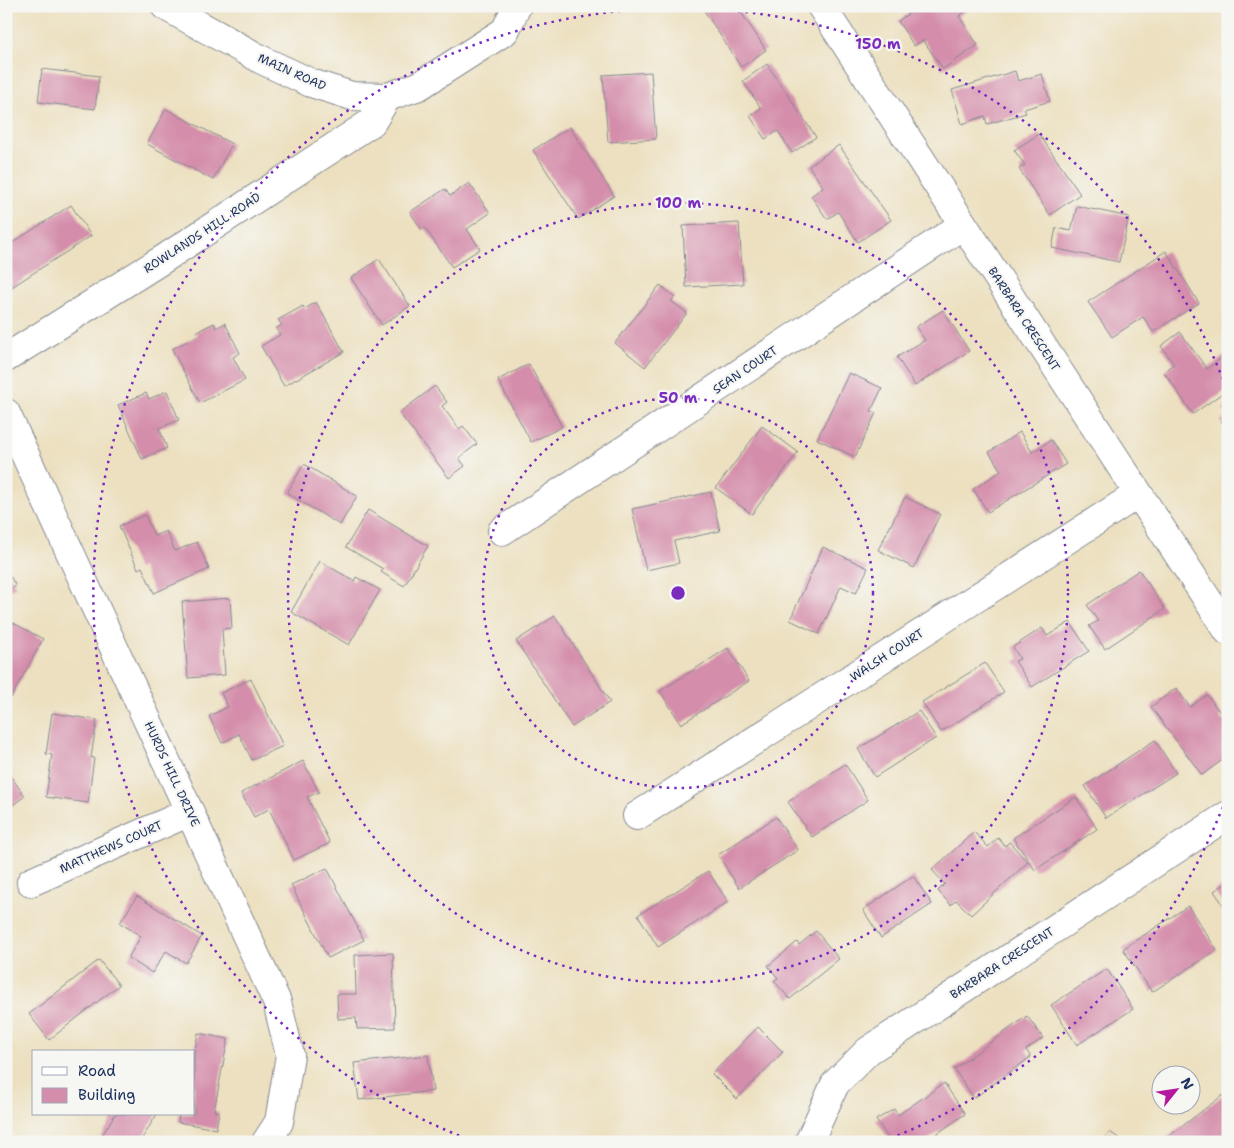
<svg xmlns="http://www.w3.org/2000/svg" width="1234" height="1148" viewBox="0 0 1234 1148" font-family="'Shantell Sans',sans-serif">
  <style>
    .building { fill: #d48daa }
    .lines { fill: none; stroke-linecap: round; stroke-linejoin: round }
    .street-casing { stroke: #84888f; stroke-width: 30 }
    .secondary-casing { stroke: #84888f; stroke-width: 30 }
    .street { stroke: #fff; stroke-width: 28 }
    .secondary { stroke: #fff; stroke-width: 28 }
    .ring { fill: none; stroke: #7b2cbf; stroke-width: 2.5; stroke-dasharray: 2.5 5 }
    .labels { text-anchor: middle; stroke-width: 4.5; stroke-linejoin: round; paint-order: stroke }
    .street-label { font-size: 12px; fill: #1b2f5e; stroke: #f6f6f2 }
    .centre { fill: #7b2cbf; stroke: #f6f6f2; stroke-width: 2.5 }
    .ring-label { font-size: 15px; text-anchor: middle; font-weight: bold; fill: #7b2cbf; stroke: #f6f6f2; stroke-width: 4.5; stroke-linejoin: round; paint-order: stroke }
  </style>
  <rect width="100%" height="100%" fill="#f6f6f2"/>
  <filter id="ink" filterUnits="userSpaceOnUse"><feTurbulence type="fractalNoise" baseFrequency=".02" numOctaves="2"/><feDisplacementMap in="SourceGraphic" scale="10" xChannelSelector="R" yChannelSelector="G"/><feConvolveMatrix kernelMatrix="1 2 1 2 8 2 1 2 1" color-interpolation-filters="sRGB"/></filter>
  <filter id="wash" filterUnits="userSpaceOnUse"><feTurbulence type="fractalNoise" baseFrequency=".0096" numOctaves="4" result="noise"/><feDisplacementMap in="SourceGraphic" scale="20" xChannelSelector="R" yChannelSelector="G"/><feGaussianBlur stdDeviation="1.12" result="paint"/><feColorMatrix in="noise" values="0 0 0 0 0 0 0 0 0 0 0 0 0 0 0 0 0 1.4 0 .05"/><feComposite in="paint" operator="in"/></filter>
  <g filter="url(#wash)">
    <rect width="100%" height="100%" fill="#ece0c0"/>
    <g id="blocks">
      <g class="building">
        <polygon points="701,6 737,6 766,50 741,67"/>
        <polygon points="919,6 974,6 959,16 978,45 943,69 923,40 914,46 898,21"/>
        <polygon points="767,64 816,137 792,153 778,131 765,139 750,116 761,108 743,81"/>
        <polygon points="42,69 99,76 95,109 38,102"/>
        <polygon points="1015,71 1018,81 1042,74 1050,101 1024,109 1026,113 987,124 985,116 962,124 952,90"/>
        <polygon points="651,72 656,139 608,142 603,75"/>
        <polygon points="166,109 232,144 213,180 147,144"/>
        <polygon points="570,127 614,196 578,219 533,150"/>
        <polygon points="1039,134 1080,194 1050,215 1019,169 1025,165 1014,150"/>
        <polygon points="839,145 891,220 858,242 838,212 827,219 811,196 823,187 809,166"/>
        <polygon points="469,183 490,213 467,229 480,249 452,267 425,228 422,230 410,212 445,189 450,196"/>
        <polygon points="71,205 91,236 7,290 6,247"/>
        <polygon points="1077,206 1129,217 1119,262 1052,248 1056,228 1071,231"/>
        <polygon points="739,223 743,284 686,287 683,226"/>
        <polygon points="1166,251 1199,303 1153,332 1143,317 1112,337 1088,302"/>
        <polygon points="379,259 410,306 382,325 351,278"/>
        <polygon points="660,285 675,297 671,301 687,313 645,367 615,343"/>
        <polygon points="316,302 344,352 284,386 261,346 280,335 276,329 282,325 278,320 303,306 305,309"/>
        <polygon points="943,310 969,351 915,386 897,357 925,340 916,327"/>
        <polygon points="214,323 216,328 225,323 240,353 233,357 245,380 200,403 172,349 197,336 196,332"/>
        <polygon points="1180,332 1207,369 1228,353 1228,389 1193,414 1164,372 1174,364 1161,346"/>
        <polygon points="529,364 562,427 531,442 498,380"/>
        <polygon points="849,373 882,388 871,411 876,413 855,457 817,439"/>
        <polygon points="435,386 447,402 442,406 459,429 463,426 477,444 459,458 465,466 449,478 399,413"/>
        <polygon points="167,391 179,420 159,428 167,448 142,459 118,405 146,393 149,399"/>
        <polygon points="1228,405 1228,415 1223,409"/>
        <polygon points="1228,416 1228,431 1221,421"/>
        <polygon points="762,426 798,452 752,514 716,488"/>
        <polygon points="1020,432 1032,452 1051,440 1066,464 988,512 973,489 1001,471 989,452"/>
        <polygon points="304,464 357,496 340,525 287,493"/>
        <polygon points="711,492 720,531 674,541 679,563 646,570 632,509"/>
        <polygon points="905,497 940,514 914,568 878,550"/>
        <polygon points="368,510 428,546 404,586 381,572 383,569 346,547"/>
        <polygon points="145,515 154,536 166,531 175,551 197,542 209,569 154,593 142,567 138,569 119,526"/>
        <polygon points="823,547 868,568 856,593 841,586 819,634 790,620"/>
        <polygon points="320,561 354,581 356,577 380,590 349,645 291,612"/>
        <polygon points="6,570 16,586 6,592"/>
        <polygon points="1139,570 1165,609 1105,649 1089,626 1098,621 1087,605"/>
        <polygon points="230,598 232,628 222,629 225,675 188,678 182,602"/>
        <polygon points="555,616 610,702 572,727 516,641"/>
        <polygon points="10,621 43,639 11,698 6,696 6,628"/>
        <polygon points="1070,622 1089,651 1032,687 1015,661 1020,659 1013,647 1042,628 1047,636"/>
        <polygon points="728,648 749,681 681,724 660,691"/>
        <polygon points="985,663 1004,692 941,732 922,702"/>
        <polygon points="251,679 283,746 252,760 239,734 222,743 209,716 228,707 221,693"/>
        <polygon points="1176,688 1190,707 1207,695 1222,715 1219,716 1224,722 1228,719 1228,756 1202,775 1151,707"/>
        <polygon points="919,711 936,738 875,777 858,749"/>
        <polygon points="52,713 97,720 91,757 94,758 88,803 46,797 52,755 46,754"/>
        <polygon points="1155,740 1176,773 1106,818 1085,786"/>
        <polygon points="303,761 319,792 307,797 330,843 294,860 269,809 254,817 241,793"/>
        <polygon points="845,764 868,800 812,837 788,802"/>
        <polygon points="6,770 25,796 6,810"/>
        <polygon points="1076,797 1097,829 1035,870 1013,838"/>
        <polygon points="776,817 798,850 739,888 718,855"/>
        <polygon points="974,832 988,847 998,838 1005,846 1009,842 1028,862 971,915 956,900 951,905 938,891 945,884 932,870"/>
        <polygon points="327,868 364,940 328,958 291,885"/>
        <polygon points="708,871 728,902 658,947 638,915"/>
        <polygon points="913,876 932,904 881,938 863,910"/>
        <polygon points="1228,882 1228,912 1214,891"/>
        <polygon points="137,896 202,936 186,963 166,951 152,973 128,958 141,936 120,923"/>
        <polygon points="1188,906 1217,950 1152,992 1123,949"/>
        <polygon points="816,931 839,959 790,999 774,981 778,978 768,966 797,942 799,945"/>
        <polygon points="393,953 395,1028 357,1029 356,1018 338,1019 337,994 356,994 355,955"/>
        <polygon points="99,960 119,985 49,1040 29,1014"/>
        <polygon points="1107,969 1133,1009 1077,1045 1051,1005"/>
        <polygon points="1027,1016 1043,1038 1026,1050 1031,1057 974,1098 954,1069"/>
        <polygon points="758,1027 783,1052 737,1099 712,1074"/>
        <polygon points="198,1033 228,1039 214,1111 219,1112 216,1129 178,1122 179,1114 194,1114 194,1055"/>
        <polygon points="428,1055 433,1091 359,1100 354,1063"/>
        <polygon points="944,1083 965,1114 925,1142 891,1142 876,1120 894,1109 898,1115"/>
        <polygon points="1223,1095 1228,1101 1228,1142 1166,1142 1164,1140"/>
        <polygon points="115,1114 157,1114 140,1142 98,1142"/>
        <polygon points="1110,1132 1124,1142 1103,1142"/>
      </g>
    </g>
  </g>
  <g filter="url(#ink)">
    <use href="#blocks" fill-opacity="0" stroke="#84888f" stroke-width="1"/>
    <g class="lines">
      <defs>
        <g id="street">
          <polyline points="821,6 1228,631"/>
          <polyline points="6,358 165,258 372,122 387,97"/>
          <polyline points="6,413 277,1002 290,1055 279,1122 266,1142"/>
          <polyline points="502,531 963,225"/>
          <polyline points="637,816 1138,494"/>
          <polyline points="31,882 190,812"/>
          <polyline points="809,1142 835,1084 868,1051 1228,815"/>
        </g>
        <polyline id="secondary" points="165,6 262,60 311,83 352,96 387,97 419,86 505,31 517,6"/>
      </defs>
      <use href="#street" class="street-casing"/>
      <use href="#secondary" class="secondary-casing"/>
      <use href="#street" class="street"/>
      <use href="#secondary" class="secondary"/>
    </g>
  </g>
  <g class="ring">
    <circle cx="678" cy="593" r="195"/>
    <circle cx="678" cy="593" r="390"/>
    <path d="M1228 793A585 585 0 0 1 883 1141M473 1141A585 585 0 1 1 1228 393"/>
  </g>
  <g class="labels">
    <g class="street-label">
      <text transform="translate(292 72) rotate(24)" y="4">MAIN ROAD</text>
      <text transform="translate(202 233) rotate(-33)" y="4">ROWLANDS HILL ROAD</text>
      <text transform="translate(1024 319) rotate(57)" y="4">BARBARA CRESCENT</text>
      <text transform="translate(745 370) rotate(-34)" y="4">SEAN COURT</text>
      <text transform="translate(887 655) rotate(-33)" y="4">WALSH COURT</text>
      <text transform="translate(172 774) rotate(65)" y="4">HURDS HILL DRIVE</text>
      <text transform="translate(111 847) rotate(-24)" y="4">MATTHEWS COURT</text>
      <text transform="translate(1002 963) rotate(-33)" y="4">BARBARA CRESCENT</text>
    </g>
  </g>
  <circle cx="678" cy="593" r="8" class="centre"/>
  <g class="ring-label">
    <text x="878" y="49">150 m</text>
    <text x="678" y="208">100 m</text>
    <text x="678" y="403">50 m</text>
  </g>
  <rect width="1234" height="1148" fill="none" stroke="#f6f6f2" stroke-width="25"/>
  <rect x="32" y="1050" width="162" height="65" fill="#f6f6f2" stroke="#9ea6b7"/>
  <rect x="42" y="1067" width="25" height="8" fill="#ffffff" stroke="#9ea6b7"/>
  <text x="78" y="1076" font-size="15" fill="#1b2f5e">Road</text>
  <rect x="42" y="1088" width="25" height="15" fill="#d48daa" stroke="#9ea6b7"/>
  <text x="78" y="1100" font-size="15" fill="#1b2f5e">Building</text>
  <g transform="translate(1176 1090) rotate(60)"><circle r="24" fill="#f6f6f2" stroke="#9ea6b7"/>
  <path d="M0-4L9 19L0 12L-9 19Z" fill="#b5179e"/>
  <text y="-8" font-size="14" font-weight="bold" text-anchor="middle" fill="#1b2f5e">N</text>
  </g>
</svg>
